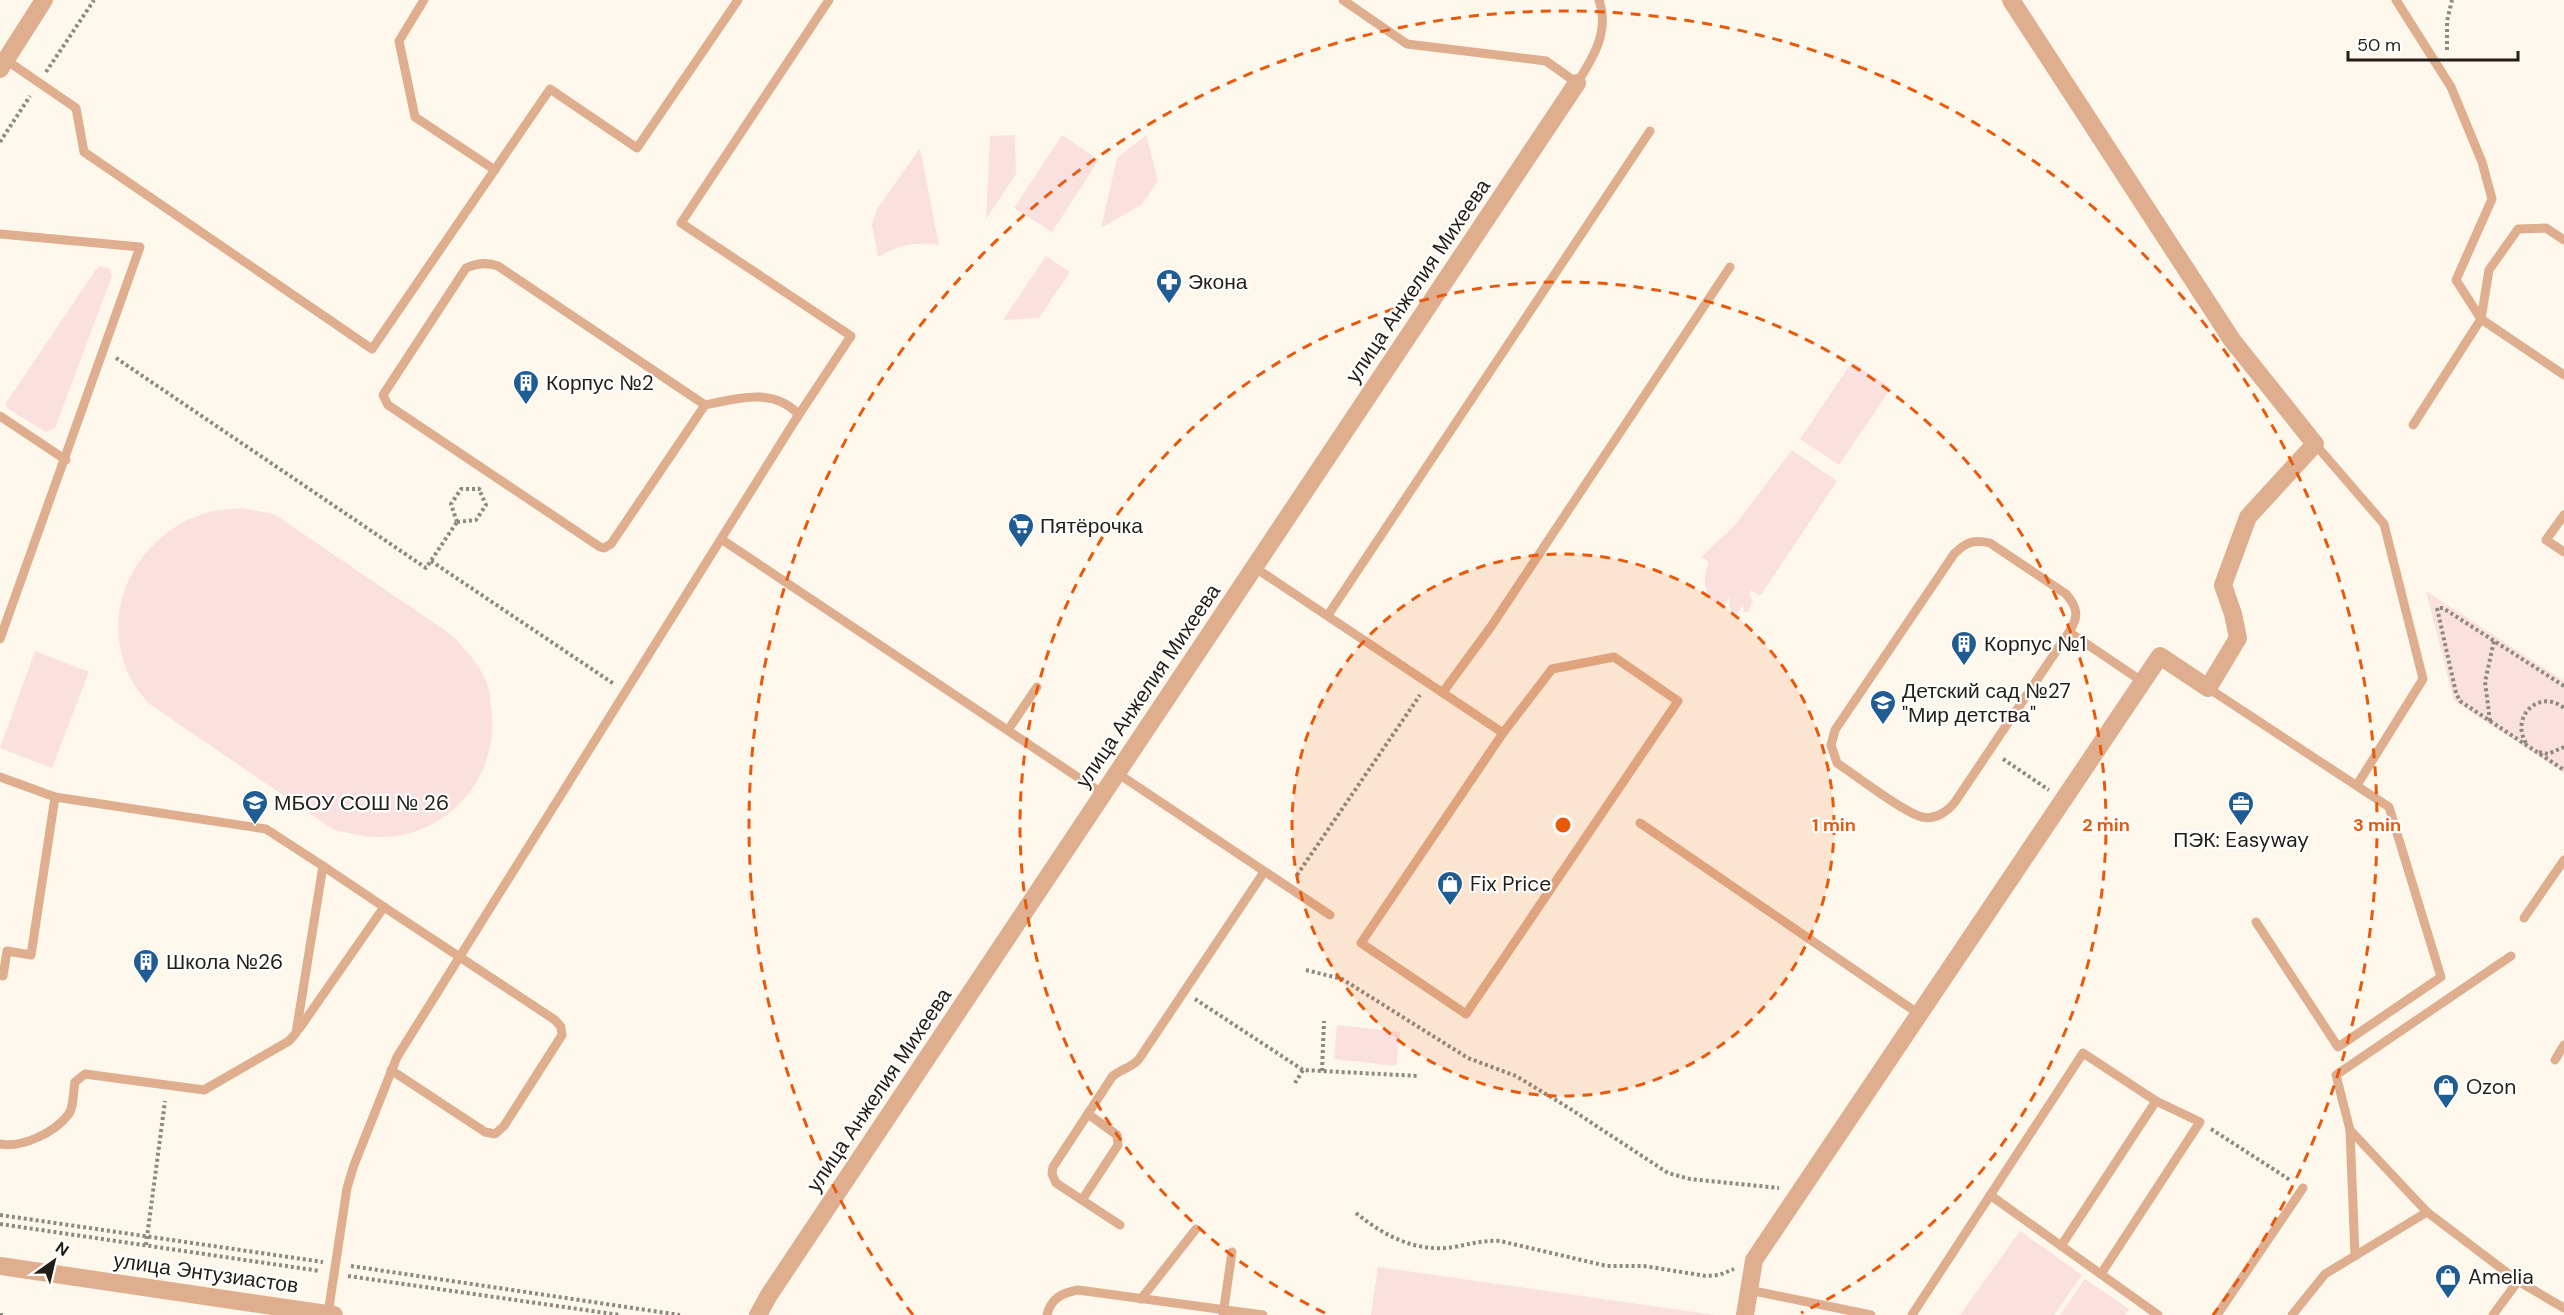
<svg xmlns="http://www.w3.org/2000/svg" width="2564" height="1315" viewBox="0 0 2564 1315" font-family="'DM Sans',sans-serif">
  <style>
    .green { fill: #fae0df }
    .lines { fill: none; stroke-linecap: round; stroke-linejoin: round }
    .path { stroke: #8e8980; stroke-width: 4; stroke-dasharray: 3 3; stroke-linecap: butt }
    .lane { stroke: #dfae8f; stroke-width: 9 }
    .street { stroke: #dfae8f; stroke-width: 18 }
    .ring { fill: none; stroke: #e8590c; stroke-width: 3; stroke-dasharray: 10 8 }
    .labels { text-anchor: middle; stroke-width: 4.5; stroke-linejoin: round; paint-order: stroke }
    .street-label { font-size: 21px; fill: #231f18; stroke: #fff }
    .poi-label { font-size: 21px; fill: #231f18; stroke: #fff; text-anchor: start }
    .centre { fill: #e8590c; stroke: #fff; stroke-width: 3 }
    .ring-label { font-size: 18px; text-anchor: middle; font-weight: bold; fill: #e8590c; stroke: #fff; stroke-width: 4.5; stroke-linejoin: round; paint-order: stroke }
  </style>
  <rect width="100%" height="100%" fill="#fef8ec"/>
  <g class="green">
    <polygon points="1015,135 1016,174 986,219 990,136"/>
    <polygon points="1062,135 1099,160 1052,232 1014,208"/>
    <polygon points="1146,135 1158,181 1141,205 1101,228 1117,158"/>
    <path d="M 920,148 L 939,245 C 913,242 901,244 878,257 L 872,225 L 877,209 Z"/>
    <polygon points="1046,256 1070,272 1039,318 1003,320"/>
    <polygon points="101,266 110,269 112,276 55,428 46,432 7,408 6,403 97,268"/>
    <polygon points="1852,362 1891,388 1839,465 1800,439"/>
    <path d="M 1792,450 L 1837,481 L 1760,596 L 1751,590 L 1750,595 L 1753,601 L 1748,612 L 1744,612 L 1743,606 L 1737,613 L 1730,612 L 1729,597 L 1722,609 C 1705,596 1700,582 1709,562 L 1701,557 L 1736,524 Z"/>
    <path d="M 242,508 L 274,514 L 449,633 C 465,648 478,662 487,683 C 490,690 490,699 491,706 C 501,765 461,823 402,835 C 379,840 356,835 334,830 L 148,703 C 142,695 134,686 130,677 C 97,610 137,534 206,513 C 217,509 230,510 242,508 Z"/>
    <polygon points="2426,591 2564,681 2564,773 2454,701"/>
    <polygon points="35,651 89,672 52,768 0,748"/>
    <polygon points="1337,1025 1400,1032 1396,1066 1334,1059"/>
    <polygon points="2020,1231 2082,1275 2054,1315 1960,1315"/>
    <polygon points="1378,1267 1715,1315 1371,1315"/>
    <polygon points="2085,1279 2129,1309 2125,1315 2060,1315"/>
  </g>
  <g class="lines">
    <g class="path">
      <polyline points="2447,50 2447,21 2452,0"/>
      <polyline points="46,72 94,0"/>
      <polyline points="0,142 30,96"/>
      <polyline points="116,358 426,568 457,522"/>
      <polyline points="457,522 451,504 461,489 479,489 481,486"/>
      <polyline points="457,522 476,520 486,505 479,489"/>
      <polyline points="431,561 614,684"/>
      <polyline points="2564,686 2443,608 2437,608 2456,693 2460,701 2564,770"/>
      <polyline points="2490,721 2485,682 2494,641"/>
      <path d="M 2526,743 C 2510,717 2539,688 2564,708"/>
      <polyline points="2539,752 2548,754 2564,747"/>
      <polyline points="2003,759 2049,790"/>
      <polyline points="1297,875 1420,695"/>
      <polyline points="1306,970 1342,979 1468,1058 1516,1076 1569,1108 1668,1173 1690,1179 1779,1188"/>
      <polyline points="1195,999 1303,1070 1419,1076"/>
      <polyline points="1322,1071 1324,1021"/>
      <polyline points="1295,1083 1303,1070"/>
      <polyline points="2211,1129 2290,1180"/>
      <path d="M 1356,1213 C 1384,1236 1417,1253 1454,1247 C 1470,1244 1483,1240 1500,1241 L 1607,1266 L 1644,1266 L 1706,1276 L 1719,1275 L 1734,1269"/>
      <polyline points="0,1215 323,1262"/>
      <polyline points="0,1224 320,1271"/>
      <polyline points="146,1245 165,1101"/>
      <polyline points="351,1266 680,1315"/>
      <polyline points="348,1276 620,1315"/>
      <polyline points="0,1315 3,1315"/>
    </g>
    <g class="lane">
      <polyline points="424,0 399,41 415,117 495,170"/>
      <path d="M 1343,0 L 1407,44 L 1546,61 L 1577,83 C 1593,58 1610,31 1599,0"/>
      <polyline points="2396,0 2451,87 2482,162 2492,199 2456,280 2481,319 2413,425"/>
      <polyline points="6,60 76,108 84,152 372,349 550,89 637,148 738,0"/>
      <polyline points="0,234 140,247 0,639"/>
      <polyline points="2564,240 2546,228 2518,229 2489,270 2481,319 2564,375"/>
      <path d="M 705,405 L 611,544 L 604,548 L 600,547 L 388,405 L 383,395 L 466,268 C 477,263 487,262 498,266 L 705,405 C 735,399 773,387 797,413 L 797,418"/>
      <polyline points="0,416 66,460"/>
      <polyline points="2315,444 2384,524 2423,679 2357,785"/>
      <polyline points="2564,515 2546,540 2564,552"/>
      <polyline points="721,539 1103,794"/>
      <polyline points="1254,567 1503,733 1361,943 1466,1014 1678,701 1614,657 1552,669 1503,733"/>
      <polyline points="1328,615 1650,131"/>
      <path d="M 2069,632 C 2079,617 2078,608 2066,594 L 1990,543 C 1974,539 1966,542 1954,554 L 1835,730 L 1831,745 L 1837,763 C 1855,775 1904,813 1922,817 C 1935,820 1947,812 1955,802 L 2069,632 L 2143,682"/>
      <polyline points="2208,688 2389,807 2441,977 2338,1047 2256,922"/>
      <polyline points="1443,692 1490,628 1730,267"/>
      <polyline points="1008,730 1037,687"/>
      <polyline points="1117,773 1330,915"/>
      <path d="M 0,777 L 55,797 L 266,829 L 323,866 L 296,1033 L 289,1041 L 204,1090 L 85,1074 L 75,1082 C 73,1092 74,1108 68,1115 C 54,1133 22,1148 0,1144"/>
      <polyline points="1640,823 1919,1014"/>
      <polyline points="384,907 555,1020 561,1027 562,1035 504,1126 495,1134 485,1132 391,1070"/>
      <polyline points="2524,918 2564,860"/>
      <polyline points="2511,956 2336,1075 2350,1130 2427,1212 2518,1281"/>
      <polyline points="0,975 3,976 7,951 31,955 55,797"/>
      <polyline points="299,1029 384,907 323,866"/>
      <polyline points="2555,1060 2564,1045"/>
      <polyline points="2350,1130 2355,1256"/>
      <polyline points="1990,1195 2158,1315"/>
      <polyline points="1082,1200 1118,1145 1117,1135 1088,1114"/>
      <path d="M 1120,1225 L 1056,1183 L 1052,1174 L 1053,1167 L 1112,1077 C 1120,1069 1132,1068 1139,1059 L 1264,872"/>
      <polyline points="2061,1246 2156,1101"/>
      <polyline points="1749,1290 1871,1315"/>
      <polyline points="1141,1299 1196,1229"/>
      <polyline points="328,1314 347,1188 354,1165 397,1057 796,419 851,336 681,223 829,0"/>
      <path d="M 1047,1315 C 1051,1298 1062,1293 1078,1290 L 1263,1315"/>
      <polyline points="1223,1315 1232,1252"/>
      <polyline points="1912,1315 2083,1053 2156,1101 2200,1122 2101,1274"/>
      <polyline points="2217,1315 2303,1188"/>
      <polyline points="2292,1315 2325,1274 2427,1212"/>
      <polyline points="2493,1315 2518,1281 2564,1308"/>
    </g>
    <g class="street">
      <polyline points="0,69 44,0"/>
      <polyline points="0,1266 334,1315"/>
      <polyline points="758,1315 769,1295 1577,83"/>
      <polyline points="1745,1315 1754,1260 2160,656 2208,688 2238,638 2233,614 2223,585 2248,517 2315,444 2232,340 2011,0"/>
    </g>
  </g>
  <circle cx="1563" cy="825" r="271" fill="#e8590c" fill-opacity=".12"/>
  <g class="ring">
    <circle cx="1563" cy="825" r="271"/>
    <path d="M1325 1313A543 543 0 1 1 1801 1313"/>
    <path d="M913 1315A814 814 0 1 1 2213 1315"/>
  </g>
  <defs>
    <symbol id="pharmacy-pin" viewBox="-11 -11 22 30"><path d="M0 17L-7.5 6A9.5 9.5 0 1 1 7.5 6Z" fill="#1f5c93" stroke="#fff"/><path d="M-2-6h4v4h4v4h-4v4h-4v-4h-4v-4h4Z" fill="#fff"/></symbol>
    <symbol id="building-pin" viewBox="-11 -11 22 30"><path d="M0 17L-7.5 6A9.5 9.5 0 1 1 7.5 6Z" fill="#1f5c93" stroke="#fff"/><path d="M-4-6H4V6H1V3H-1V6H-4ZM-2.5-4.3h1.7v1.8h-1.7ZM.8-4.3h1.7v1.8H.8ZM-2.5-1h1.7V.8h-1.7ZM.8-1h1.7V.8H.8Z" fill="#fff"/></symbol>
    <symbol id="supermarket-pin" viewBox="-11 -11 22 30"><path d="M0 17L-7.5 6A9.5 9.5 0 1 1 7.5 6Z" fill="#1f5c93" stroke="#fff"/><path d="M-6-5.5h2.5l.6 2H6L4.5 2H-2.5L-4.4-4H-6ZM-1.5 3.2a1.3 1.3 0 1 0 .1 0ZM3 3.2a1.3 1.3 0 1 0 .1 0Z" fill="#fff"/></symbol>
    <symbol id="school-pin" viewBox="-11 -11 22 30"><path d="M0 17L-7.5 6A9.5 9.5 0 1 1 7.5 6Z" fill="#1f5c93" stroke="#fff"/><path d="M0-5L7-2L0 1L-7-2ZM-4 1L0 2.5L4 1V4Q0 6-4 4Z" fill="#fff"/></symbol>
    <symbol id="office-pin" viewBox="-11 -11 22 30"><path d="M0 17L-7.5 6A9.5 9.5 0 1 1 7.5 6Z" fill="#1f5c93" stroke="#fff"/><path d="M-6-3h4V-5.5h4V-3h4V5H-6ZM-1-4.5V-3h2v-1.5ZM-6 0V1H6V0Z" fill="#fff"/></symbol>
    <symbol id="shop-pin" viewBox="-11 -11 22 30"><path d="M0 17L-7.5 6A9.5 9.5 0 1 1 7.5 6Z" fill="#1f5c93" stroke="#fff"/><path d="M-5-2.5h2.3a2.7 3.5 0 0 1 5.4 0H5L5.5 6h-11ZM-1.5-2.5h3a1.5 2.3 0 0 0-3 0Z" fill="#fff"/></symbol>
  </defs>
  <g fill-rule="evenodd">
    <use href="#pharmacy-pin" x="1154" y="267" width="30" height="40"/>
    <use href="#building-pin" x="511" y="368" width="30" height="40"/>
    <use href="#supermarket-pin" x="1006" y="511" width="30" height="40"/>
    <use href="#building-pin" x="1949" y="629" width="30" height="40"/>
    <use href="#school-pin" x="1868" y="688" width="30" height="40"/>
    <use href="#school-pin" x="240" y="788" width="30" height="40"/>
    <use href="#office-pin" x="2226" y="789" width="30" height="40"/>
    <use href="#shop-pin" x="1435" y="869" width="30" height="40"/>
    <use href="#building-pin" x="131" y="947" width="30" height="40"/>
    <use href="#shop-pin" x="2431" y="1072" width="30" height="40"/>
    <use href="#shop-pin" x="2433" y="1262" width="30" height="40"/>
  </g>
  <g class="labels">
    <g class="street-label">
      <text transform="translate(1418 281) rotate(-56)" y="7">улица Анжелия Михеева</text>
      <text transform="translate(1148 686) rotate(-56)" y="7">улица Анжелия Михеева</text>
      <text transform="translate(879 1090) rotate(-56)" y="7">улица Анжелия Михеева</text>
      <text transform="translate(206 1273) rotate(8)" y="7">улица Энтузиастов</text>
    </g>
    <g class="poi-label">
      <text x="1188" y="289">Экона</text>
      <text x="546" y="390">Корпус №2</text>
      <text x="1040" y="533">Пятёрочка</text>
      <text x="1984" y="651">Корпус №1</text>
      <text x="1902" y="698">Детский сад №27<tspan x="1902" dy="24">"Мир детства"</tspan></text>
      <text x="274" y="810">МБОУ СОШ № 26</text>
      <text x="2241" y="847" text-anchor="middle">ПЭК: Easyway</text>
      <text x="1470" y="891">Fix Price</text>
      <text x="166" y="969">Школа №26</text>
      <text x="2466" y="1094">Ozon</text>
      <text x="2468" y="1284">Amelia</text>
    </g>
  </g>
  <circle cx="1563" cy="825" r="9" class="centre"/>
  <g class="ring-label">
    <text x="1834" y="831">1 min</text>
    <text x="2106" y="831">2 min</text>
    <text x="2377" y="831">3 min</text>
  </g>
  <g transform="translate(54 1261) rotate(34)" stroke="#ffffff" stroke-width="4.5" paint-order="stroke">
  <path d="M0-4.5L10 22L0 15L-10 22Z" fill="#231f18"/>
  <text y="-9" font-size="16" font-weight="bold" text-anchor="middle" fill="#231f18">N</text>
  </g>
  <path d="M2348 51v9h170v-9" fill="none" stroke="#231f18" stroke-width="3"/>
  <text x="2357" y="51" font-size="18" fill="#231f18" stroke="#ffffff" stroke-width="4.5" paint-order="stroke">50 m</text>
</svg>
